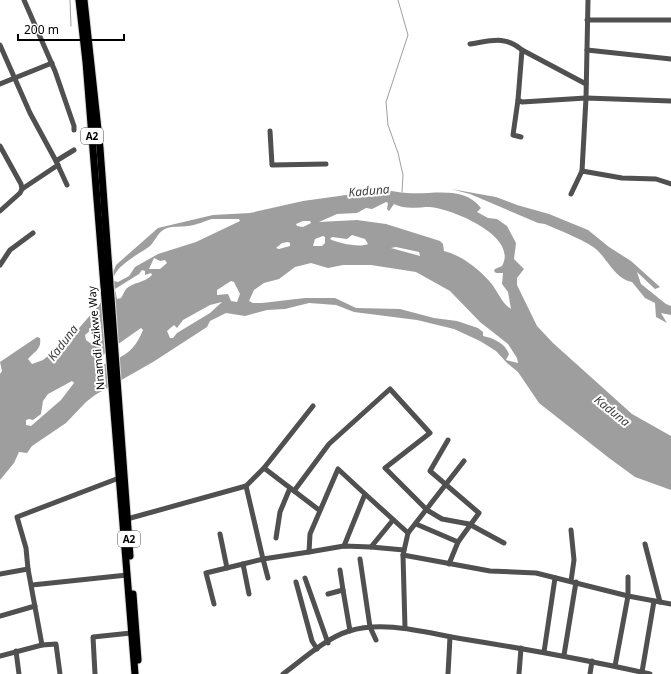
<svg xmlns="http://www.w3.org/2000/svg" width="671" height="674" viewBox="0 0 671 674" font-family="'Noto Sans',sans-serif">
  <style>
    .water { fill: #9e9e9e; fill-rule: evenodd }
    .lines { fill: none; stroke-linecap: round; stroke-linejoin: round }
    .stream { stroke: #9e9e9e; stroke-width: 1 }
    .highway-casing { stroke: #dbdbdb; stroke-width: 9 }
    .minor { stroke: #505050; stroke-width: 5 }
    .highway { stroke: #000; stroke-width: 7 }
    .labels { text-anchor: middle; stroke-width: 4; stroke-linejoin: round; paint-order: stroke }
    .shield { fill: #fff; stroke: #4c4c4c; stroke-width: 1 }
    .shield-label { font-size: 10px; font-weight: bold; fill: #000 }
    .street-label { font-size: 11px; fill: #000; stroke: #fff }
    .water-label { font-size: 12px; font-style: italic; fill: #3f3f3f; stroke: #fff }
  </style>
  <rect width="100%" height="100%" fill="#fff"/>
  <g class="water">
    <path d="M 451,189 L 496,197 L 517,205 L 549,214 L 588,230 L 609,247 L 631,261 L 660,287 L 655,289 L 637,272 L 641,284 L 666,304 L 671,306 L 671,315 L 661,313 L 667,323 L 656,317 L 655,303 L 645,298 L 632,282 C 616,279 609,262 598,251 C 590,242 558,230 545,224 L 538,223 L 470,194 Z"/>
    <path d="M 382,190 C 391,190 399,193 407,193 C 433,195 463,185 481,208 L 477,212 L 488,218 L 497,219 L 507,226 L 516,243 L 514,259 L 524,269 L 517,278 L 517,285 L 537,326 L 553,343 L 632,414 L 671,436 L 671,490 L 635,477 L 609,458 L 539,403 L 518,372 L 507,363 L 496,351 L 480,341 L 454,329 L 417,320 L 354,312 L 336,305 L 309,303 L 285,309 L 267,310 L 245,316 L 226,313 L 210,321 L 207,327 L 153,362 L 95,395 L 86,402 L 66,423 L 32,446 L 27,453 L 19,452 L 14,463 L 0,480 L 0,374 L 2,371 L 0,362 L 37,337 L 40,338 C 42,349 34,352 28,359 L 32,364 L 43,360 L 73,335 L 100,304 L 116,265 L 158,228 L 213,215 L 250,213 L 303,201 ZM 386,202 L 388,203 L 387,209 L 389,211 L 394,204 C 405,210 418,207 430,207 C 452,209 519,236 502,266 L 495,269 L 494,271 L 496,273 L 503,273 L 502,284 L 508,292 L 511,309 C 501,303 498,291 490,282 C 479,269 461,255 444,251 L 443,244 L 440,241 L 386,224 L 357,220 L 319,222 L 337,214 L 357,213 L 366,208 L 372,209 ZM 212,219 L 239,219 L 240,221 L 196,242 L 158,254 L 135,267 L 129,276 L 118,282 L 114,281 C 111,268 141,253 150,246 C 156,240 158,231 167,228 C 173,226 182,227 188,226 C 197,225 205,221 212,219 ZM 303,221 L 310,221 L 311,223 L 303,227 L 297,226 L 296,224 ZM 352,235 L 365,239 L 368,244 C 360,248 337,243 330,239 L 332,237 L 347,239 ZM 323,236 L 325,237 L 325,243 L 322,246 L 313,246 L 315,239 ZM 288,242 L 290,243 L 290,246 L 279,249 L 276,248 L 282,243 ZM 396,247 L 419,252 L 420,256 L 391,248 ZM 154,258 L 160,261 L 165,260 L 167,263 L 160,269 L 149,269 ZM 311,263 L 328,268 L 343,265 L 371,265 L 416,272 L 450,291 L 480,322 L 508,344 L 517,358 L 518,363 L 506,360 L 509,354 C 505,343 493,338 483,336 L 483,332 L 478,328 L 457,321 L 434,318 L 400,309 L 356,308 L 335,298 L 305,298 L 262,303 L 253,303 L 249,301 L 254,290 L 264,283 L 279,279 L 295,267 ZM 142,270 L 145,271 L 145,275 L 151,273 L 152,275 C 145,283 133,282 126,289 C 124,292 123,295 121,298 L 117,299 L 115,289 L 139,274 ZM 231,281 L 234,282 L 240,294 L 237,302 L 231,301 L 228,294 L 217,295 L 217,290 ZM 222,302 L 210,313 L 177,333 L 173,338 L 170,338 L 167,331 L 174,325 L 177,328 L 183,320 L 210,305 ZM 141,328 L 143,330 C 137,345 130,353 115,360 C 111,362 107,364 103,364 L 102,358 L 104,354 ZM 92,329 L 94,330 L 94,340 L 90,343 L 86,340 L 85,335 ZM 72,381 L 74,383 L 61,400 L 31,426 L 26,425 L 26,420 L 29,419 L 33,420 L 41,414 L 43,401 L 48,394 Z"/>
  </g>
  <g class="lines">
    <g class="stream">
      <polyline points="70,0 71,26"/>
      <polyline points="398,0 408,35 386,102 388,125 398,153 403,175 402,192"/>
    </g>
    <defs>
      <g id="highway">
        <polyline points="79,0 86,62 135,674"/>
        <polyline points="84,0 100,148 130,556"/>
        <polyline points="133,594 138,660"/>
      </g>
    </defs>
    <use href="#highway" class="highway-casing"/>
    <g class="minor">
      <polyline points="24,0 55,71 74,126 74,130"/>
      <polyline points="587,20 671,20"/>
      <path d="M 470,44 C 490,41 505,35 522,50 L 586,84"/>
      <polyline points="0,45 30,113 56,161 67,185"/>
      <polyline points="587,50 671,59"/>
      <polyline points="0,84 52,63"/>
      <polyline points="518,100 522,102 586,98 671,101"/>
      <polyline points="270,131 272,165 326,164"/>
      <polyline points="521,137 513,135 518,100 522,50"/>
      <polyline points="0,146 21,184 22,189"/>
      <polyline points="56,161 74,150"/>
      <polyline points="582,171 586,98 588,0"/>
      <polyline points="571,194 582,171 622,178 656,179 671,184"/>
      <polyline points="0,211 20,193 22,189 58,165"/>
      <polyline points="0,265 10,250 33,233"/>
      <polyline points="313,406 264,468 319,510"/>
      <polyline points="448,440 430,471 479,513 458,542 449,564"/>
      <polyline points="246,486 263,559 309,552"/>
      <polyline points="294,491 329,444 390,389 430,433 385,468 427,510 442,519 469,524 504,543"/>
      <polyline points="365,494 338,469 310,534 309,552 344,546 371,547 393,520"/>
      <polyline points="127,519 246,486 264,468"/>
      <polyline points="416,524 458,542"/>
      <polyline points="571,530 574,560 571,581"/>
      <polyline points="220,534 227,568"/>
      <polyline points="276,538 280,512 290,488"/>
      <polyline points="645,544 660,602"/>
      <polyline points="344,546 365,494 408,533"/>
      <polyline points="371,547 404,550"/>
      <polyline points="403,555 490,571 536,573 628,596 671,604"/>
      <polyline points="360,559 370,627 376,640"/>
      <polyline points="243,564 263,559 268,578"/>
      <polyline points="28,569 26,548 17,517 119,478"/>
      <polyline points="340,570 343,590"/>
      <polyline points="0,574 28,569 42,645"/>
      <polyline points="305,578 328,643"/>
      <polyline points="296,582 312,641 317,649"/>
      <polyline points="32,585 127,575"/>
      <polyline points="328,594 343,590 350,631"/>
      <polyline points="214,604 206,573 243,564 249,594"/>
      <polyline points="0,616 35,606"/>
      <polyline points="405,628 403,555 408,533 464,461"/>
      <polyline points="16,651 19,674"/>
      <polyline points="544,652 555,578"/>
      <polyline points="564,655 576,582"/>
      <polyline points="0,656 42,645 56,644 60,674"/>
      <polyline points="615,666 628,596 628,577"/>
      <polyline points="642,672 654,601"/>
      <polyline points="95,674 93,637 131,633"/>
      <path d="M 283,674 C 302,660 326,638 349,631 C 385,620 426,633 463,639 C 526,649 587,660 650,674"/>
      <polyline points="448,674 450,637"/>
      <polyline points="519,674 521,648"/>
      <polyline points="590,674 592,661"/>
    </g>
    <use href="#highway" class="highway"/>
  </g>
  <g class="labels">
    <g class="shield">
      <rect x="81" y="128" width="22" height="16" rx="3"/>
      <rect x="118" y="531" width="22" height="16" rx="3"/>
    </g>
    <g class="shield-label">
      <text x="92" y="140">A2</text>
      <text x="129" y="543">A2</text>
    </g>
    <g class="street-label">
      <text transform="translate(96 338) rotate(-95)" y="4">Nnamdi Azikwe Way</text>
    </g>
    <g class="water-label">
      <text transform="translate(369 191) rotate(-5)" y="4">Kaduna</text>
      <text transform="translate(63 343) rotate(-53)" y="4">Kaduna</text>
      <text transform="translate(612 411) rotate(39)" y="4">Kaduna</text>
    </g>
  </g>
  <path d="M18 34v6h106v-6" fill="none" stroke="#000000" stroke-width="2"/>
  <text x="24" y="34" font-size="12" fill="#000000" stroke="#ffffff" stroke-width="3" paint-order="stroke">200 m</text>
</svg>
